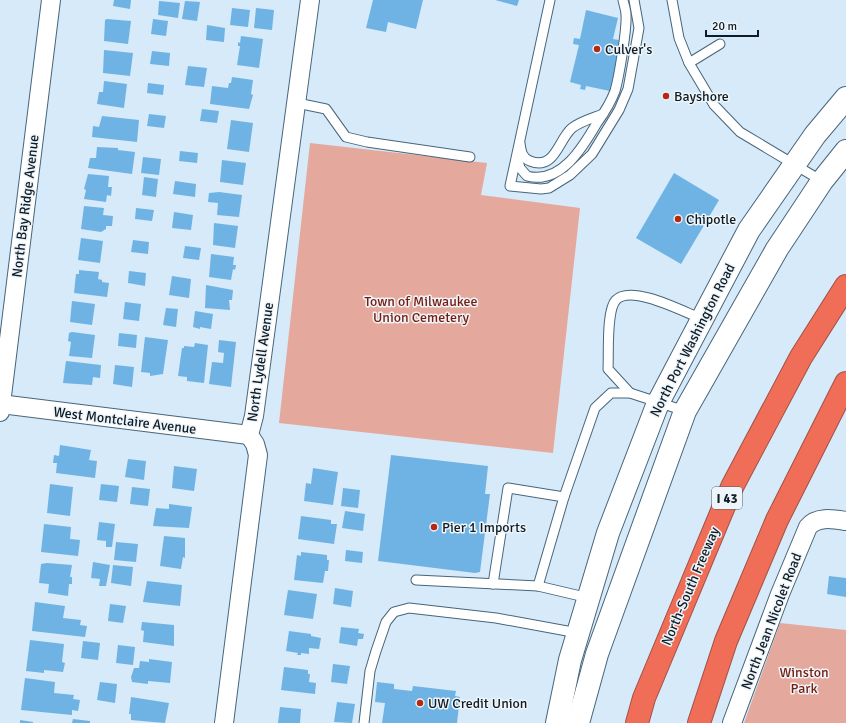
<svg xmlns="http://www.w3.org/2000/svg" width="846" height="723" viewBox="0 0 846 723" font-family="Signika,sans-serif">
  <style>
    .green { fill: #e5a89c }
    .building { fill: #6fb3e4 }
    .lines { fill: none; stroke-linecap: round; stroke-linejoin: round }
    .service-casing { stroke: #47657b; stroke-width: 11 }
    .minor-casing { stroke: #47657b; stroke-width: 20 }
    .secondary-casing { stroke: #47657b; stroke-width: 24 }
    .motorway-casing { stroke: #a15146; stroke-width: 24 }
    .service { stroke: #fff; stroke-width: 9 }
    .minor { stroke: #fff; stroke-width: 18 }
    .secondary { stroke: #fff; stroke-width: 22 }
    .motorway { stroke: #f06e57; stroke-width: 22 }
    .poi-dot { fill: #b52912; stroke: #eef5fa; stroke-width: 1.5 }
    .labels { text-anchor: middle; stroke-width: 3; stroke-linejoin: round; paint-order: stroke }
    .shield { fill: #eef5fa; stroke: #525d65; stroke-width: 1 }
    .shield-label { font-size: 13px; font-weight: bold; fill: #0f1c25 }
    .poi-label { font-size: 14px; fill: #0f1c25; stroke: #eef5fa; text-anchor: start }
    .street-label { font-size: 14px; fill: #0f1c25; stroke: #eef5fa }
    .park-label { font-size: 14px; fill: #781b0d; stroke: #eef5fa }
  </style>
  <rect width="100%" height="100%" fill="#d6eaf9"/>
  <g class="green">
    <polygon points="310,143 487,163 481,195 580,208 553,453 279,423"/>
    <polygon points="780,623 846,630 846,723 744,723"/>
  </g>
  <g class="building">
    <polygon points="114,0 131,0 130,9 113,6"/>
    <polygon points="373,0 423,0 416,29 388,22 386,32 366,28"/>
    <polygon points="495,0 519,0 517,6"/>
    <polygon points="159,1 180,3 178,18 158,15"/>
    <polygon points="185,1 200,2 197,21 182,19"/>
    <polygon points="232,8 250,10 248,27 230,25"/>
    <polygon points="256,8 274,10 272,30 254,28"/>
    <polygon points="586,10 618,18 613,39 619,40 616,53 619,53 610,91 586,86 585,90 580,89 581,85 570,82 579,45 573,44 574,38 580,39"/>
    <polygon points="107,19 131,21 128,44 104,41 105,20"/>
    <polygon points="153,19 168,21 166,36 151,34"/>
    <polygon points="207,25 225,28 224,42 206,40"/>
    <polygon points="241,36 263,39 259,68 237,65 240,46 238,46 238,42 240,43"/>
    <polygon points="104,50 133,53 130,76 103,73"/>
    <polygon points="152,51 170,53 169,66 150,64"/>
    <polygon points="188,66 207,68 204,87 185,85"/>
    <polygon points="232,77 253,80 251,94 253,95 249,109 210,104 212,86 228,88 229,83 231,83"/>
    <polygon points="104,81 127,84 124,108 97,104 99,92 103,92"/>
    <polygon points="148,83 164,85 163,95 147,93"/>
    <polygon points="202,109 219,111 217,123 200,121"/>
    <polygon points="149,114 166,116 164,128 147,126"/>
    <polygon points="102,116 139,120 137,142 92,137 93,126 99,127"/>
    <polygon points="231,120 253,123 249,152 227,149"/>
    <polygon points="97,147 118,148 118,150 135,152 132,174 88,168 90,158 96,158"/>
    <polygon points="180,151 198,153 197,163 179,161"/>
    <polygon points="143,157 161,159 159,175 141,173"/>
    <polygon points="222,160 246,163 243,185 220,182"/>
    <polygon points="674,173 719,200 681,264 636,238"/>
    <polygon points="88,174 109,176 108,187 112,187 111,196 107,195 106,202 84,199 86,190 84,189"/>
    <polygon points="144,177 158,179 156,197 142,195"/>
    <polygon points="175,181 196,184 195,197 173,194"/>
    <polygon points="219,192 242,195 239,217 217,215 218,203 208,202 209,193"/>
    <polygon points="84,206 104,208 103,215 113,216 112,226 106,226 106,229 101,232 81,229"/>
    <polygon points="136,208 154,210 152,221 135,219"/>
    <polygon points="174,212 193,215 191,230 172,228"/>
    <polygon points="214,223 238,226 235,248 213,245"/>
    <polygon points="81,238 103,241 100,263 78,260"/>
    <polygon points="133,240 149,242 148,254 131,252"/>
    <polygon points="185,246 201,248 199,260 183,258"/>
    <polygon points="211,254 234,257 233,265 236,265 235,270 233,269 231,280 209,277"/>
    <polygon points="79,270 99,272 98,279 102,280 102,282 109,283 107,297 74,293 76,274 79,274"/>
    <polygon points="129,271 146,273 145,286 128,283"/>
    <polygon points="172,276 191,279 189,298 169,295"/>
    <polygon points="206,285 233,290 232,300 229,300 230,310 205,308"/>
    <polygon points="72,301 95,304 92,325 70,322"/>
    <polygon points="125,302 141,304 139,321 123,319"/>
    <polygon points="166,308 178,309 176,327 163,325"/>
    <polygon points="195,311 213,314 211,329 200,327 200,329 193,327"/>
    <polygon points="72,332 95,335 92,358 69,356 71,342 68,341 69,333"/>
    <polygon points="119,333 137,335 136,348 118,346"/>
    <polygon points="145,337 168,340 163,374 150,376 150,373 141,372"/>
    <polygon points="219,340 236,342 231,387 209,384 212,362 223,363 224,353 218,352"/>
    <polygon points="195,343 208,345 204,383 187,381 187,377 178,376 182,348 184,348 184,346 194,347"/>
    <polygon points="66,361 101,365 100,378 93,377 92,385 63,383"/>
    <polygon points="115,365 134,367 132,387 113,384"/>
    <polygon points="60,445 91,450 89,460 97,461 95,478 56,473 57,463 53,463 54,455 59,456"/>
    <polygon points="391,455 488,466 485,494 490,494 480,572 475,573 378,561"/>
    <polygon points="128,459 146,461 144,480 125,477"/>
    <polygon points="174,466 197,469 194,491 172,488"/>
    <polygon points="313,468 338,472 333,505 304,501 306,483 311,484"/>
    <polygon points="50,484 73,487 70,516 47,513"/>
    <polygon points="101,484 119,486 117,502 99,500"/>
    <polygon points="132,487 150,489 148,506 130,504"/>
    <polygon points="343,488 360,490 358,508 341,506"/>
    <polygon points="169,504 192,507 189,528 153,526 156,508 169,509"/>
    <polygon points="345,511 365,514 363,531 342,528"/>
    <polygon points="301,516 331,520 331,524 337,524 334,544 298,539"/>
    <polygon points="99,522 115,524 112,547 106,547 106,541 97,540"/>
    <polygon points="44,524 71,527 70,539 80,540 78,556 41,552"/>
    <polygon points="164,536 185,538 185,558 183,557 181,569 160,566"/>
    <polygon points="116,542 138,544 136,562 114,560"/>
    <polygon points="346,550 363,552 362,563 345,561"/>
    <polygon points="301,552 327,555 327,560 329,560 328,571 325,571 323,583 294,580 297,555 301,556"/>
    <polygon points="93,562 110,565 106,586 99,586 100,579 91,578"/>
    <polygon points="47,563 72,565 70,577 72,577 72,584 69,584 68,596 48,593 49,584 39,583 41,564"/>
    <polygon points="113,565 133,567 131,586 111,583"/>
    <polygon points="829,576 846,578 846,597 827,594"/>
    <polygon points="147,581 182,585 180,606 143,602"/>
    <polygon points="335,588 353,591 351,607 333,604"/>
    <polygon points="288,590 317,594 313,619 284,615"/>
    <polygon points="35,602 65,606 63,618 81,620 80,625 87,626 85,637 32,631"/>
    <polygon points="110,604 126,606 123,623 108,621"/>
    <polygon points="142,622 174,625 174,646 143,642 144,631 141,630"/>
    <polygon points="341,627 359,629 358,633 364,634 363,639 358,639 357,646 339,643"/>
    <polygon points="289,631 311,634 311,636 321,638 319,649 309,648 309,654 301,653 301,655 297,655 298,653 286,651"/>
    <polygon points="30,640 64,644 62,662 65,663 63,672 44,670 44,673 26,671"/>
    <polygon points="83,641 100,643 98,660 81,658"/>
    <polygon points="118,645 135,647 133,665 116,663"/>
    <polygon points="149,659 172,662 170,683 148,681 148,684 132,682 131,677 134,668 139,668 140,661 149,662"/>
    <polygon points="333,664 350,666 347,684 331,682"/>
    <polygon points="284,667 308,670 308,674 310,674 309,682 316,683 315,694 281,690"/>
    <polygon points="25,678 55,682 54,693 74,695 73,699 80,700 78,711 72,710 72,715 21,710"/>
    <polygon points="100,682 117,684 115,703 97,700"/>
    <polygon points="377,682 394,684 394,689 412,691 413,686 456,691 455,696 460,697 457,723 382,723 385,703 375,702"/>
    <polygon points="131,697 169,703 165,723 131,720 131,714 129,714"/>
    <polygon points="337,702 355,704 352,723 334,722"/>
    <polygon points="280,707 301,709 300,723 278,723"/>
    <polygon points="73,719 90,721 90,723 72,723"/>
    <polygon points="20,720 33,722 33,723 20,723"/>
  </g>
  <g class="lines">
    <defs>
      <g id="service">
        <polyline points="550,0 510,186 541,189 549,188 570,175 592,154 619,110 628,89 639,28 634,0"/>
        <polyline points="672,0 679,38 689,63 714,105 740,132 822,181"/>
        <polyline points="689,63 720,44"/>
        <polyline points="297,103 326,109 346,137 367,142 470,157"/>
        <path d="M 520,143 C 521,151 522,158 530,161 C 555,171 558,140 572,128 C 581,121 593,118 603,114"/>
        <path d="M 517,157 L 520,168 L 527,176 C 561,185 583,147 597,123 C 604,113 611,102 615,91 C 619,77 627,29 626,15 C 626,10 624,5 623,0"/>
        <path d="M 630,393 L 608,369 C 609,354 606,310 616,300 C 631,284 684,312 702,319"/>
        <polyline points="416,580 538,586 589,598"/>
        <polyline points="493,584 508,488 564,497"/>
        <polyline points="538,586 564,497 595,408 611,393 630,393 685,411"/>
        <polyline points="364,723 370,671 376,651 386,622 394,612 409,608 496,618 578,633"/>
      </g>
      <g id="minor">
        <polyline points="0,404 249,435"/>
        <polyline points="0,412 51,0"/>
        <polyline points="224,723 258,455 255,444 249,435 254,416 310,0"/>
        <path d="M 732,723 L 780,594 L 808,527 C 817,516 833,519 846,521"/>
      </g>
      <g id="secondary">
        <polyline points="557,723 570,660 608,533 658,403 749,230 815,135 846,98"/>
        <polyline points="578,723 597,654 685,411 777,249 822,181 846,151"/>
      </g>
      <g id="motorway">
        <polyline points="637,723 644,698 732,487 801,357 846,286"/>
        <polyline points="699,723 726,641 777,520 846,383"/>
      </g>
    </defs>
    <use href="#service" class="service-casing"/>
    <use href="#minor" class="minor-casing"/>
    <use href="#secondary" class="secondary-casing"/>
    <use href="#motorway" class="motorway-casing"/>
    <use href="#service" class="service"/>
    <use href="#minor" class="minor"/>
    <use href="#secondary" class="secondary"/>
    <use href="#motorway" class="motorway"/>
  </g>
  <g class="poi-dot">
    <circle cx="597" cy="49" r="4"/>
    <circle cx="666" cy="96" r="4"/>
    <circle cx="678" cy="219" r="4"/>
    <circle cx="434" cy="527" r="4"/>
    <circle cx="420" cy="703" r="4"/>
  </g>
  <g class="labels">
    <rect class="shield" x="712" y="487" width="30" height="22" rx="3"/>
    <g class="shield-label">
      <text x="727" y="503">I 43</text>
    </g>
    <g class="poi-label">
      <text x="605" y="54">Culver's</text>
      <text x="674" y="101">Bayshore</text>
      <text x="686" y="224">Chipotle</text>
      <text x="442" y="532">Pier 1 Imports</text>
      <text x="428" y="708">UW Credit Union</text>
    </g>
    <g class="street-label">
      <text transform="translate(25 206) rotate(-83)" y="5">North Bay Ridge Avenue</text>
      <text transform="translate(692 340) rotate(-63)" y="5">North Port Washington Road</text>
      <text transform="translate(260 362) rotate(-82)" y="5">North Lydell Avenue</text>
      <text transform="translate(125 420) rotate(7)" y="5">West Montclaire Avenue</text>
      <text transform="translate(690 586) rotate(-67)" y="5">North-South Freeway</text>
      <text transform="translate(771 621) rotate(-69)" y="5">North Jean Nicolet Road</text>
    </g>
    <g class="park-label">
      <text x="421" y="306">Town of Milwaukee<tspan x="421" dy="16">Union Cemetery</tspan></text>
      <text x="804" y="677">Winston<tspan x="804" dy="16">Park</tspan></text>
    </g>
  </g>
  <path d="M706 30v6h52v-6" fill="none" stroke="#0f1c25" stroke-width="2"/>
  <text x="712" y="30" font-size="12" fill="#0f1c25" stroke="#eef5fa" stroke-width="3" paint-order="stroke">20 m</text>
</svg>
